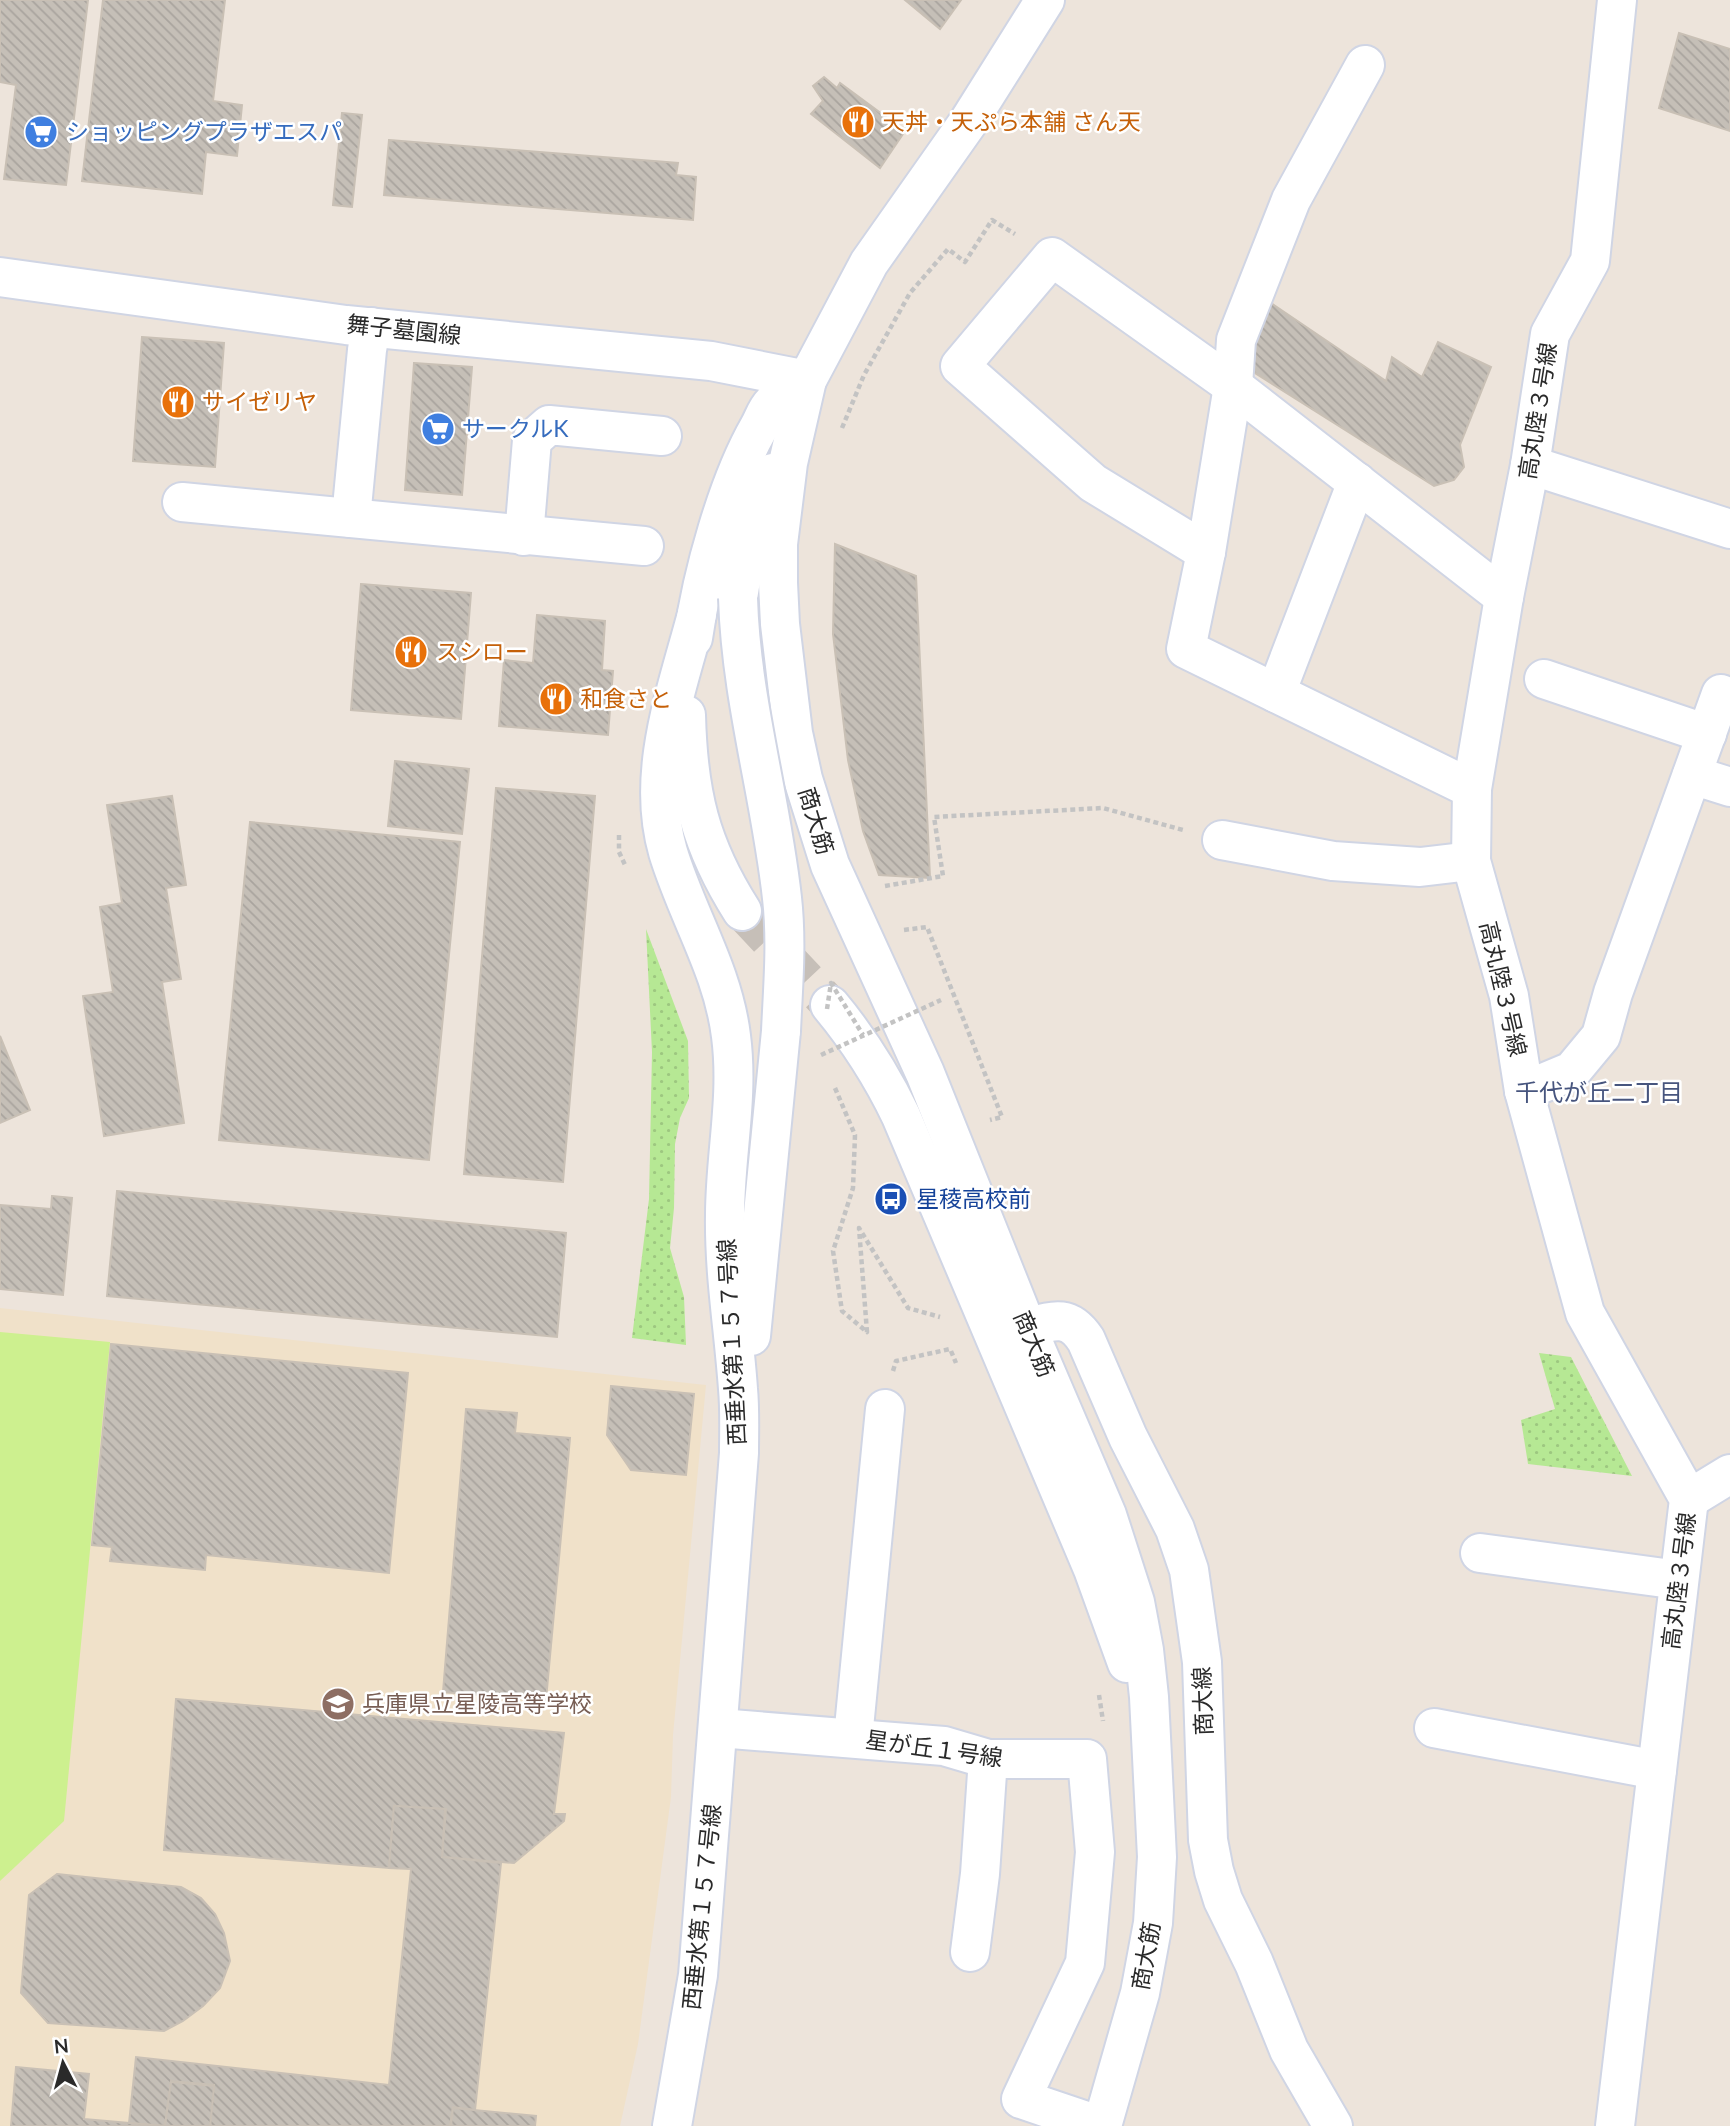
<svg xmlns="http://www.w3.org/2000/svg" width="1730" height="2126" viewBox="0 0 1730 2126" font-family="Lato,'Noto Sans JP',sans-serif">
  <style>
    .education { fill: #f0e1c9 }
    .green { fill: url(#green-dots) }
    .pitch { fill: #cdf08f }
    .building { fill: url(#building-back-hatch); stroke: #c9c0b5; stroke-width: 2 }
    .lines { fill: none; stroke-linecap: round; stroke-linejoin: round }
    .minor-tunnel { stroke: #c6bfb8; stroke-width: 38; stroke-dasharray: 38 19; stroke-linecap: butt }
    .minor-casing { stroke: #d0d5e4; stroke-width: 42 }
    .path { stroke: #c3c3c3; stroke-width: 4.5; stroke-dasharray: 5 3.5; stroke-linecap: butt }
    .minor { stroke: #fff; stroke-width: 38 }
    .minor-bridge-casing { stroke: #d0d5e4; stroke-width: 42; stroke-linecap: butt }
    .path-bridge { stroke: #c3c3c3; stroke-width: 4.5; stroke-dasharray: 5 3.5; stroke-linecap: butt }
    .minor-bridge { stroke: #fff; stroke-width: 38 }
    .labels { text-anchor: middle; stroke-width: 5; stroke-linejoin: round; paint-order: stroke }
    .food-label { font-size: 23px; fill: #c56008; stroke: #fff; text-anchor: start }
    .shop-label { font-size: 23px; fill: #366cbe; stroke: #fff; text-anchor: start }
    .street-label { font-size: 23px; fill: #2a2a2a; stroke: #fff }
    .transit-label { font-size: 23px; fill: #164399; stroke: #fff; text-anchor: start }
    .education-label { font-size: 23px; fill: #785e54; stroke: #fff; text-anchor: start }
    .neighbourhood-label { font-size: 24px; fill: #47557e; stroke: #fff }
  </style>
  <defs>
    <pattern id="green-dots" width="8" height="8" patternUnits="userSpaceOnUse" patternTransform="scale(1.75)"><rect width="8" height="8" fill="#b6e894"/><path d="M2 2h.1M6 6h.1" fill="none" stroke="#9dc780" stroke-width="1.8" stroke-linecap="round"/></pattern>
    <pattern id="building-back-hatch" width="6" height="6" patternUnits="userSpaceOnUse" patternTransform="scale(1.75)"><rect width="6" height="6" fill="#c5bfb7"/><path d="M-1 5l2 2M0 0l6 6M5-1l2 2" fill="none" stroke="#a9a49e"/></pattern>
  </defs>
  <rect width="100%" height="100%" fill="#ede4db"/>
  <polygon class="education" points="0,1308 706,1385 673,1735 671,1797 638,2044 620,2126 0,2126"/>
  <g class="green">
    <polygon points="646,929 688,1041 689,1098 680,1118 675,1144 674,1208 670,1248 684,1297 686,1345 632,1338 649,1199 652,1052"/>
    <polygon points="1539,1353 1571,1357 1632,1476 1528,1464 1521,1420 1555,1409"/>
  </g>
  <polygon class="pitch" points="0,1332 110,1342 64,1821 0,1881"/>
  <g class="building">
    <polygon points="0,0 88,0 66,185 4,179 16,85 0,82"/>
    <polygon points="103,0 225,0 213,101 242,105 237,156 206,152 202,194 82,181"/>
    <polygon points="905,0 961,0 940,29"/>
    <polygon points="1679,33 1730,49 1730,131 1659,108"/>
    <polygon points="824,77 837,88 840,83 905,131 880,168 811,114 823,101 813,86"/>
    <polygon points="342,113 362,115 352,207 333,205"/>
    <polygon points="389,140 678,163 676,175 696,177 693,220 384,195"/>
    <polygon points="1271,303 1386,381 1392,357 1422,377 1438,342 1491,367 1460,445 1464,467 1454,480 1434,486 1247,368 1248,355"/>
    <polygon points="142,337 224,343 215,467 133,461"/>
    <polygon points="414,363 472,367 462,495 405,490"/>
    <polygon points="835,544 916,576 930,878 879,875 863,831 848,760 833,634"/>
    <polygon points="361,584 471,593 461,719 351,710"/>
    <polygon points="537,615 605,621 602,670 613,671 608,735 499,726 504,660 533,663"/>
    <polygon points="395,761 469,769 462,834 388,826"/>
    <polygon points="496,788 595,796 563,1182 464,1174"/>
    <polygon points="172,796 186,885 166,888 181,979 162,982 184,1123 104,1136 83,996 113,992 100,907 122,903 107,805"/>
    <polygon points="250,822 460,842 429,1160 219,1140"/>
    <polygon points="0,1036 30,1110 0,1123"/>
    <polygon points="117,1191 566,1233 557,1337 107,1296"/>
    <polygon points="52,1196 72,1198 63,1295 0,1289 0,1205 51,1209"/>
    <polygon points="111,1344 408,1373 389,1573 206,1555 205,1570 110,1561 112,1547 92,1545"/>
    <polygon points="611,1386 694,1394 686,1475 631,1470 607,1435"/>
    <polygon points="466,1409 517,1413 515,1433 570,1438 546,1700 443,1692"/>
    <polygon points="176,1699 564,1733 554,1814 565,1814 564,1821 514,1863 442,1857 446,1809 394,1806 389,1868 164,1850"/>
    <polygon points="394,1806 445,1809 442,1857 501,1863 475,2110 453,2107 450,2126 210,2126 214,2085 171,2081 165,2126 129,2123 136,2057 389,2085 411,1869 389,1868"/>
    <polygon points="57,1874 181,1887 201,1898 215,1914 224,1933 230,1961 220,1988 203,2006 183,2021 164,2031 48,2023 21,1993 29,1895"/>
    <polygon points="16,2067 89,2074 84,2119 164,2126 11,2126"/>
    <polygon points="171,2082 214,2086 210,2126 165,2126"/>
    <polygon points="453,2108 536,2116 535,2126 451,2126"/>
  </g>
  <g class="lines">
    <polyline class="minor-tunnel" points="742,911 830,1005"/>
    <defs>
      <g id="minor">
        <polyline points="1045,0 969,121 869,263 807,380 788,463 778,544 778,583 780,624 793,733 803,779 830,865 925,1073 1027,1328 1107,1515 1135,1602 1144,1650 1149,1697 1157,1857 1153,1923 1140,1993 1102,2126"/>
        <polyline points="1365,65 1291,200 1236,340 1233,386 1206,552 1186,649 1472,789"/>
        <polyline points="0,277 346,325 711,361 807,380"/>
        <polyline points="1530,465 1730,529"/>
        <polyline points="182,502 644,546"/>
        <polyline points="351,518 367,350 371,327"/>
        <polyline points="524,536 532,440 549,425 662,436"/>
        <polyline points="1206,552 1093,483 960,366 1052,257 1233,386 1504,597"/>
        <path d="M 738,598 C 745,554 754,513 773,473"/>
        <path d="M 693,638 C 702,574 727,483 759,427 C 763,420 766,410 772,404 C 780,394 797,386 807,380"/>
        <polyline points="1544,679 1707,734"/>
        <polyline points="1276,693 1357,482"/>
        <path d="M 686,715 C 688,793 700,845 742,911"/>
        <polyline points="1692,775 1730,787"/>
        <polyline points="1222,840 1333,861 1420,867 1471,861"/>
        <path d="M 830,1005 C 860,1041 881,1074 901,1116 L 1093,1569 L 1127,1663"/>
        <polyline points="1524,1091 1572,1071 1601,1036 1613,993 1721,694"/>
        <path d="M 1027,1328 C 1054,1320 1069,1314 1086,1340 L 1128,1437 L 1175,1529 L 1189,1570 L 1202,1662 L 1208,1840 L 1214,1871 L 1223,1900 L 1254,1963 L 1289,2050 L 1333,2126"/>
        <polyline points="751,1336 781,1031"/>
        <polyline points="1689,1499 1730,1474"/>
        <polyline points="1480,1553 1679,1580"/>
        <polyline points="719,1728 944,1746 988,1759 1087,1759 1095,1852 1085,1963 1021,2099 1101,2126"/>
        <polyline points="1434,1728 1657,1770"/>
        <polyline points="853,1738 885,1409"/>
        <polyline points="970,1952 980,1874 988,1759"/>
        <path d="M 672,2126 L 698,1975 L 739,1453 C 739,1432 740,1410 738,1389 C 734,1332 724,1274 725,1215 C 725,1155 739,1097 731,1036 C 723,970 687,915 668,852 C 645,773 677,690 697,614"/>
        <polyline points="1615,2126 1689,1499 1585,1313 1524,1091 1509,996 1471,861 1472,789 1504,597 1530,465 1550,334 1590,261 1617,0"/>
      </g>
    </defs>
    <use href="#minor" class="minor-casing"/>
    <g class="path">
      <polyline points="842,428 864,375 910,293 948,249 965,262 992,220 1015,234"/>
      <polyline points="619,835 619,852 626,867"/>
      <polyline points="885,886 943,876 934,817 1103,808 1183,830"/>
      <polyline points="904,930 927,927 1002,1117 990,1120"/>
      <polyline points="835,1088 855,1135 853,1188 833,1251 842,1311 867,1332 859,1228 908,1308 940,1317"/>
      <polyline points="951,1351 956,1363"/>
      <polyline points="893,1371 896,1361 950,1349"/>
      <polyline points="1099,1695 1103,1721"/>
    </g>
    <use href="#minor" class="minor"/>
    <defs>
      <path id="minor-bridge" d="M 738,598 C 741,700 771,797 782,898 C 787,942 783,987 781,1031"/>
    </defs>
    <use href="#minor-bridge" class="minor-bridge-casing"/>
    <g class="path-bridge">
      <polyline points="827,1009 831,983 863,1035"/>
      <polyline points="821,1055 941,1000"/>
    </g>
    <use href="#minor-bridge" class="minor-bridge"/>
  </g>
  <defs>
    <symbol id="restaurant-disc" viewBox="-11 -11 22 22"><circle r="9.5" fill="#e8710a" stroke="#fff"/><path d="M-5-6h1v4h1v-4h1v4h1v-4h1v5L-1.5 .5V6h-2V.5L-5-1ZM5-6V6H3V1.5H1.5Q1.5-4 5-6Z" fill="#fff"/></symbol>
    <symbol id="supermarket-disc" viewBox="-11 -11 22 22"><circle r="9.5" fill="#3f7fe0" stroke="#fff"/><path d="M-6-5.5h2.5l.6 2H6L4.5 2H-2.5L-4.4-4H-6ZM-1.5 3.2a1.3 1.3 0 1 0 .1 0ZM3 3.2a1.3 1.3 0 1 0 .1 0Z" fill="#fff"/></symbol>
    <symbol id="bus-disc" viewBox="-11 -11 22 22"><circle r="9.5" fill="#1a4fb4" stroke="#fff"/><path d="M-5-6H5V4H4V6H2V4H-2V6H-4V4H-5ZM-3.5-4V0h7V-4ZM-3.5 1.2v1.5H-2V1.2ZM2 1.2v1.5H3.5V1.2Z" fill="#fff"/></symbol>
    <symbol id="school-disc" viewBox="-11 -11 22 22"><circle r="9.5" fill="#8d6e63" stroke="#fff"/><path d="M0-5L7-2L0 1L-7-2ZM-4 1L0 2.5L4 1V4Q0 6-4 4Z" fill="#fff"/></symbol>
  </defs>
  <g fill-rule="evenodd">
    <use href="#restaurant-disc" x="839" y="103" width="38" height="38"/>
    <use href="#supermarket-disc" x="22" y="113" width="38" height="38"/>
    <use href="#restaurant-disc" x="159" y="383" width="38" height="38"/>
    <use href="#supermarket-disc" x="419" y="410" width="38" height="38"/>
    <use href="#restaurant-disc" x="392" y="633" width="38" height="38"/>
    <use href="#restaurant-disc" x="537" y="680" width="38" height="38"/>
    <use href="#bus-disc" x="872" y="1180" width="38" height="38"/>
    <use href="#school-disc" x="319" y="1685" width="38" height="38"/>
  </g>
  <g class="labels">
    <g class="food-label">
      <text x="882" y="130">天丼・天ぷら本舗 さん天</text>
      <text x="202" y="410">サイゼリヤ</text>
      <text x="436" y="660">スシロー</text>
      <text x="580" y="707">和食さと</text>
    </g>
    <g class="shop-label">
      <text x="66" y="140">ショッピングプラザエスパ</text>
      <text x="462" y="437">サークルK</text>
    </g>
    <g class="street-label">
      <text transform="translate(404 330) rotate(6)" y="8">舞子墓園線</text>
      <text transform="translate(1538 411) rotate(-81)" y="8">高丸陸３号線</text>
      <text transform="translate(816 821) rotate(73)" y="8">商大筋</text>
      <text transform="translate(1503 989) rotate(77)" y="8">高丸陸３号線</text>
      <text transform="translate(732 1342) rotate(-93)" y="8">西垂水第１５７号線</text>
      <text transform="translate(1034 1344) rotate(67)" y="8">商大筋</text>
      <text transform="translate(1679 1581) rotate(-83)" y="8">高丸陸３号線</text>
      <text transform="translate(1203 1701) rotate(-92)" y="8">商大線</text>
      <text transform="translate(934 1749) rotate(8)" y="8">星が丘１号線</text>
      <text transform="translate(702 1907) rotate(-84)" y="8">西垂水第１５７号線</text>
      <text transform="translate(1146 1956) rotate(-80)" y="8">商大筋</text>
    </g>
    <g class="transit-label">
      <text x="916" y="1207">星稜高校前</text>
    </g>
    <g class="education-label">
      <text x="362" y="1712">兵庫県立星陵高等学校</text>
    </g>
    <g class="neighbourhood-label">
      <text x="1599" y="1101">千代が丘二丁目</text>
    </g>
  </g>
  <g transform="translate(63 2063) rotate(354)" stroke="#ffffff" stroke-width="5" paint-order="stroke">
  <path d="M0-5L12 26L0 18L-12 26Z" fill="#2a2a2a"/>
  <text y="-10" font-size="19" font-weight="bold" text-anchor="middle" fill="#2a2a2a">N</text>
  </g>
</svg>
